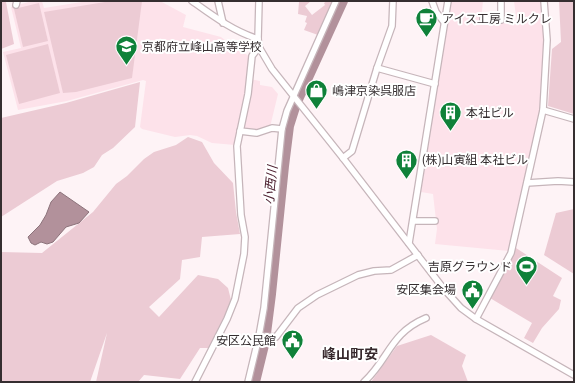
<svg xmlns="http://www.w3.org/2000/svg" width="575" height="383" viewBox="0 0 575 383" font-family="'Roboto Condensed','Noto Sans JP',sans-serif">
  <style>
    .built { fill: #fde2ea }
    .green { fill: #eccbd4 }
    .water { fill: #b2919b; stroke: #8c737b }
    .lines { fill: none; stroke-linecap: round; stroke-linejoin: round }
    .river { stroke: #b2919b; stroke-width: 10 }
    .minor-casing { stroke: #c6b5ba; stroke-width: 8 }
    .minor { stroke: #fff; stroke-width: 5.5 }
    .labels { text-anchor: middle; stroke-width: 4; stroke-linejoin: round; paint-order: stroke }
    .poi-label { font-size: 12px; fill: #352e30; stroke: #fff; text-anchor: start }
    .water-label { font-size: 13px; font-style: italic; fill: #4d2030; stroke: #fff }
    .quarter-label { font-size: 14px; font-weight: bold; fill: #36282c; stroke: #fff }
  </style>
  <rect width="100%" height="100%" fill="#fef3f6"/>
  <g class="built">
    <polygon points="32,1 42,1 44,8 88,1 160,1 186,15 183,27 221,37 234,47 249,56 246,78 260,81 260,85 272,87 278,94 270,127 257,132 238,129 235,145 212,143 197,136 190,135 175,137 142,129 140,127 146,81 143,80 67,101 18,110 3,52 21,48 11,7"/>
    <polygon points="451,1 483,1 481,21 517,24 514,1 542,1 545,39 543,101 509,251 435,244 437,229 433,194 421,192"/>
  </g>
  <g class="green">
    <polygon points="1,1 6,2 14,44 1,49"/>
    <polygon points="111,1 142,1 132,78 76,92 63,93 44,12"/>
    <polygon points="311,1 305,6 312,15 325,5 324,3 327,1 333,1 318,35 304,30 307,23 305,22 307,16 298,14 299,2"/>
    <polygon points="559,1 574,1 574,114 548,106 552,49 561,42"/>
    <polygon points="39,3 48,41 23,47 14,9"/>
    <polygon points="48,44 60,93 19,104 6,55"/>
    <polygon points="140,82 135,127 113,148 102,155 94,167 83,173 57,181 1,217 1,118 66,103"/>
    <polygon points="188,137 202,142 214,163 233,183 236,212 240,234 202,237 200,257 182,260 180,279 149,307 159,317 198,275 218,279 228,288 231,300 224,318 209,348 200,348 180,379 144,375 138,382 96,382 107,333 90,382 1,382 1,252 42,253 93,212 116,184 127,176 144,159 154,152 176,145"/>
    <polygon points="574,209 574,274 544,255 556,213"/>
    <polygon points="516,248 562,278 553,296 561,300 559,309 542,328 533,343 524,338 532,323 490,298"/>
    <polygon points="431,335 466,355 462,366 468,382 371,382 397,346"/>
  </g>
  <polygon class="water" points="60,192 89,212 79,223 66,227 53,242 47,244 41,242 35,245 31,243 28,237 40,225 46,215 51,202"/>
  <g class="lines">
    <polyline class="river" points="255,382 265,341 271,294 284,166 289,126 296,104 343,1"/>
    <defs>
      <g id="minor">
        <path d="M 192,1 C 213,16 233,31 258,39"/>
        <polyline points="218,1 223,23"/>
        <polyline points="259,1 258,39 259,47 272,69 343,158 443,288 461,308 476,319 574,375"/>
        <polyline points="432,1 436,12 444,22"/>
        <polyline points="16,5 17,1"/>
        <polyline points="483,19 501,20 501,1"/>
        <polyline points="377,68 435,84"/>
        <polyline points="543,110 574,119"/>
        <polyline points="240,131 257,133 272,128 282,129"/>
        <polyline points="343,158 352,151 377,68 392,26 393,1"/>
        <polyline points="527,183 558,181 574,182"/>
        <polyline points="413,221 435,221"/>
        <polyline points="409,243 448,1"/>
        <polyline points="476,319 511,253 543,110 547,40 544,1"/>
        <polyline points="259,336 276,337 298,308 317,295 358,275 374,271 391,270 418,255"/>
        <polyline points="195,382 227,319 235,299 244,254 245,237 241,215 237,146 248,94 252,56 259,47"/>
        <polyline points="248,382 259,336 264,308 282,129 287,111 336,1"/>
        <path d="M 364,382 C 389,359 390,333 426,318"/>
      </g>
    </defs>
    <use href="#minor" class="minor-casing"/>
    <use href="#minor" class="minor"/>
  </g>
  <defs>
    <symbol id="cafe-pin" viewBox="-11 -11 22 30"><path d="M0 17L-7.5 6A9.5 9.5 0 1 1 7.5 6Z" fill="#0f8139" stroke="#fff"/><path d="M-5.5-4.5H6V0H3Q3 3.5 0 3.5H-2.5Q-5.5 3.5-5.5 0ZM3-3.2v2h1.7v-2ZM-6 4.5H4V6H-6Z" fill="#fff"/></symbol>
    <symbol id="school-pin" viewBox="-11 -11 22 30"><path d="M0 17L-7.5 6A9.5 9.5 0 1 1 7.5 6Z" fill="#0f8139" stroke="#fff"/><path d="M0-5L7-2L0 1L-7-2ZM-4 1L0 2.5L4 1V4Q0 6-4 4Z" fill="#fff"/></symbol>
    <symbol id="shop-pin" viewBox="-11 -11 22 30"><path d="M0 17L-7.5 6A9.5 9.5 0 1 1 7.5 6Z" fill="#0f8139" stroke="#fff"/><path d="M-5-2.5h2.3a2.7 3.5 0 0 1 5.4 0H5L5.5 6h-11ZM-1.5-2.5h3a1.5 2.3 0 0 0-3 0Z" fill="#fff"/></symbol>
    <symbol id="building-pin" viewBox="-11 -11 22 30"><path d="M0 17L-7.5 6A9.5 9.5 0 1 1 7.5 6Z" fill="#0f8139" stroke="#fff"/><path d="M-4-6H4V6H1V3H-1V6H-4ZM-2.5-4.3h1.7v1.8h-1.7ZM.8-4.3h1.7v1.8H.8ZM-2.5-1h1.7V.8h-1.7ZM.8-1h1.7V.8H.8Z" fill="#fff"/></symbol>
    <symbol id="stadium-pin" viewBox="-11 -11 22 30"><path d="M0 17L-7.5 6A9.5 9.5 0 1 1 7.5 6Z" fill="#0f8139" stroke="#fff"/><path d="M0-5a6.5 5 0 1 0 0 10a6.5 5 0 1 0 0-10ZM-3.5-1.8h7v3.6h-7Z" fill="#fff"/></symbol>
    <symbol id="civic-pin" viewBox="-11 -11 22 30"><path d="M0 17L-7.5 6A9.5 9.5 0 1 1 7.5 6Z" fill="#0f8139" stroke="#fff"/><path d="M-.6-6.5H3V-4.5H.6V-3L4-1V1h2V6H-6V1h2V-1L-.6-3ZM-1.2 2.5V6h2.4V2.5Z" fill="#fff"/></symbol>
  </defs>
  <g fill-rule="evenodd">
    <use href="#cafe-pin" x="414" y="6" width="25" height="34"/>
    <use href="#school-pin" x="114" y="34" width="25" height="34"/>
    <use href="#shop-pin" x="304" y="78" width="25" height="34"/>
    <use href="#building-pin" x="438" y="100" width="25" height="34"/>
    <use href="#building-pin" x="394" y="148" width="25" height="34"/>
    <use href="#stadium-pin" x="514" y="254" width="25" height="34"/>
    <use href="#civic-pin" x="460" y="278" width="25" height="34"/>
    <use href="#civic-pin" x="280" y="328" width="25" height="34"/>
  </g>
  <g class="labels">
    <g class="poi-label">
      <text x="442" y="23">アイス工房 ミルクレ</text>
      <text x="142" y="51">京都府立峰山高等学校</text>
      <text x="332" y="95">嶋津京染呉服店</text>
      <text x="466" y="117">本社ビル</text>
      <text x="422" y="164">(株)山寅組 本社ビル</text>
      <text x="512" y="271" text-anchor="end">吉原グラウンド</text>
      <text x="456" y="294" text-anchor="end">安区集会場</text>
      <text x="276" y="345" text-anchor="end">安区公民館</text>
    </g>
    <g class="water-label">
      <text transform="translate(270 185) rotate(-84)" y="5">小西川</text>
    </g>
    <g class="quarter-label">
      <text x="350" y="359">峰山町安</text>
    </g>
  </g>
  <rect width="575" height="383" fill="none" stroke="#352e30" stroke-width="4"/>
</svg>
